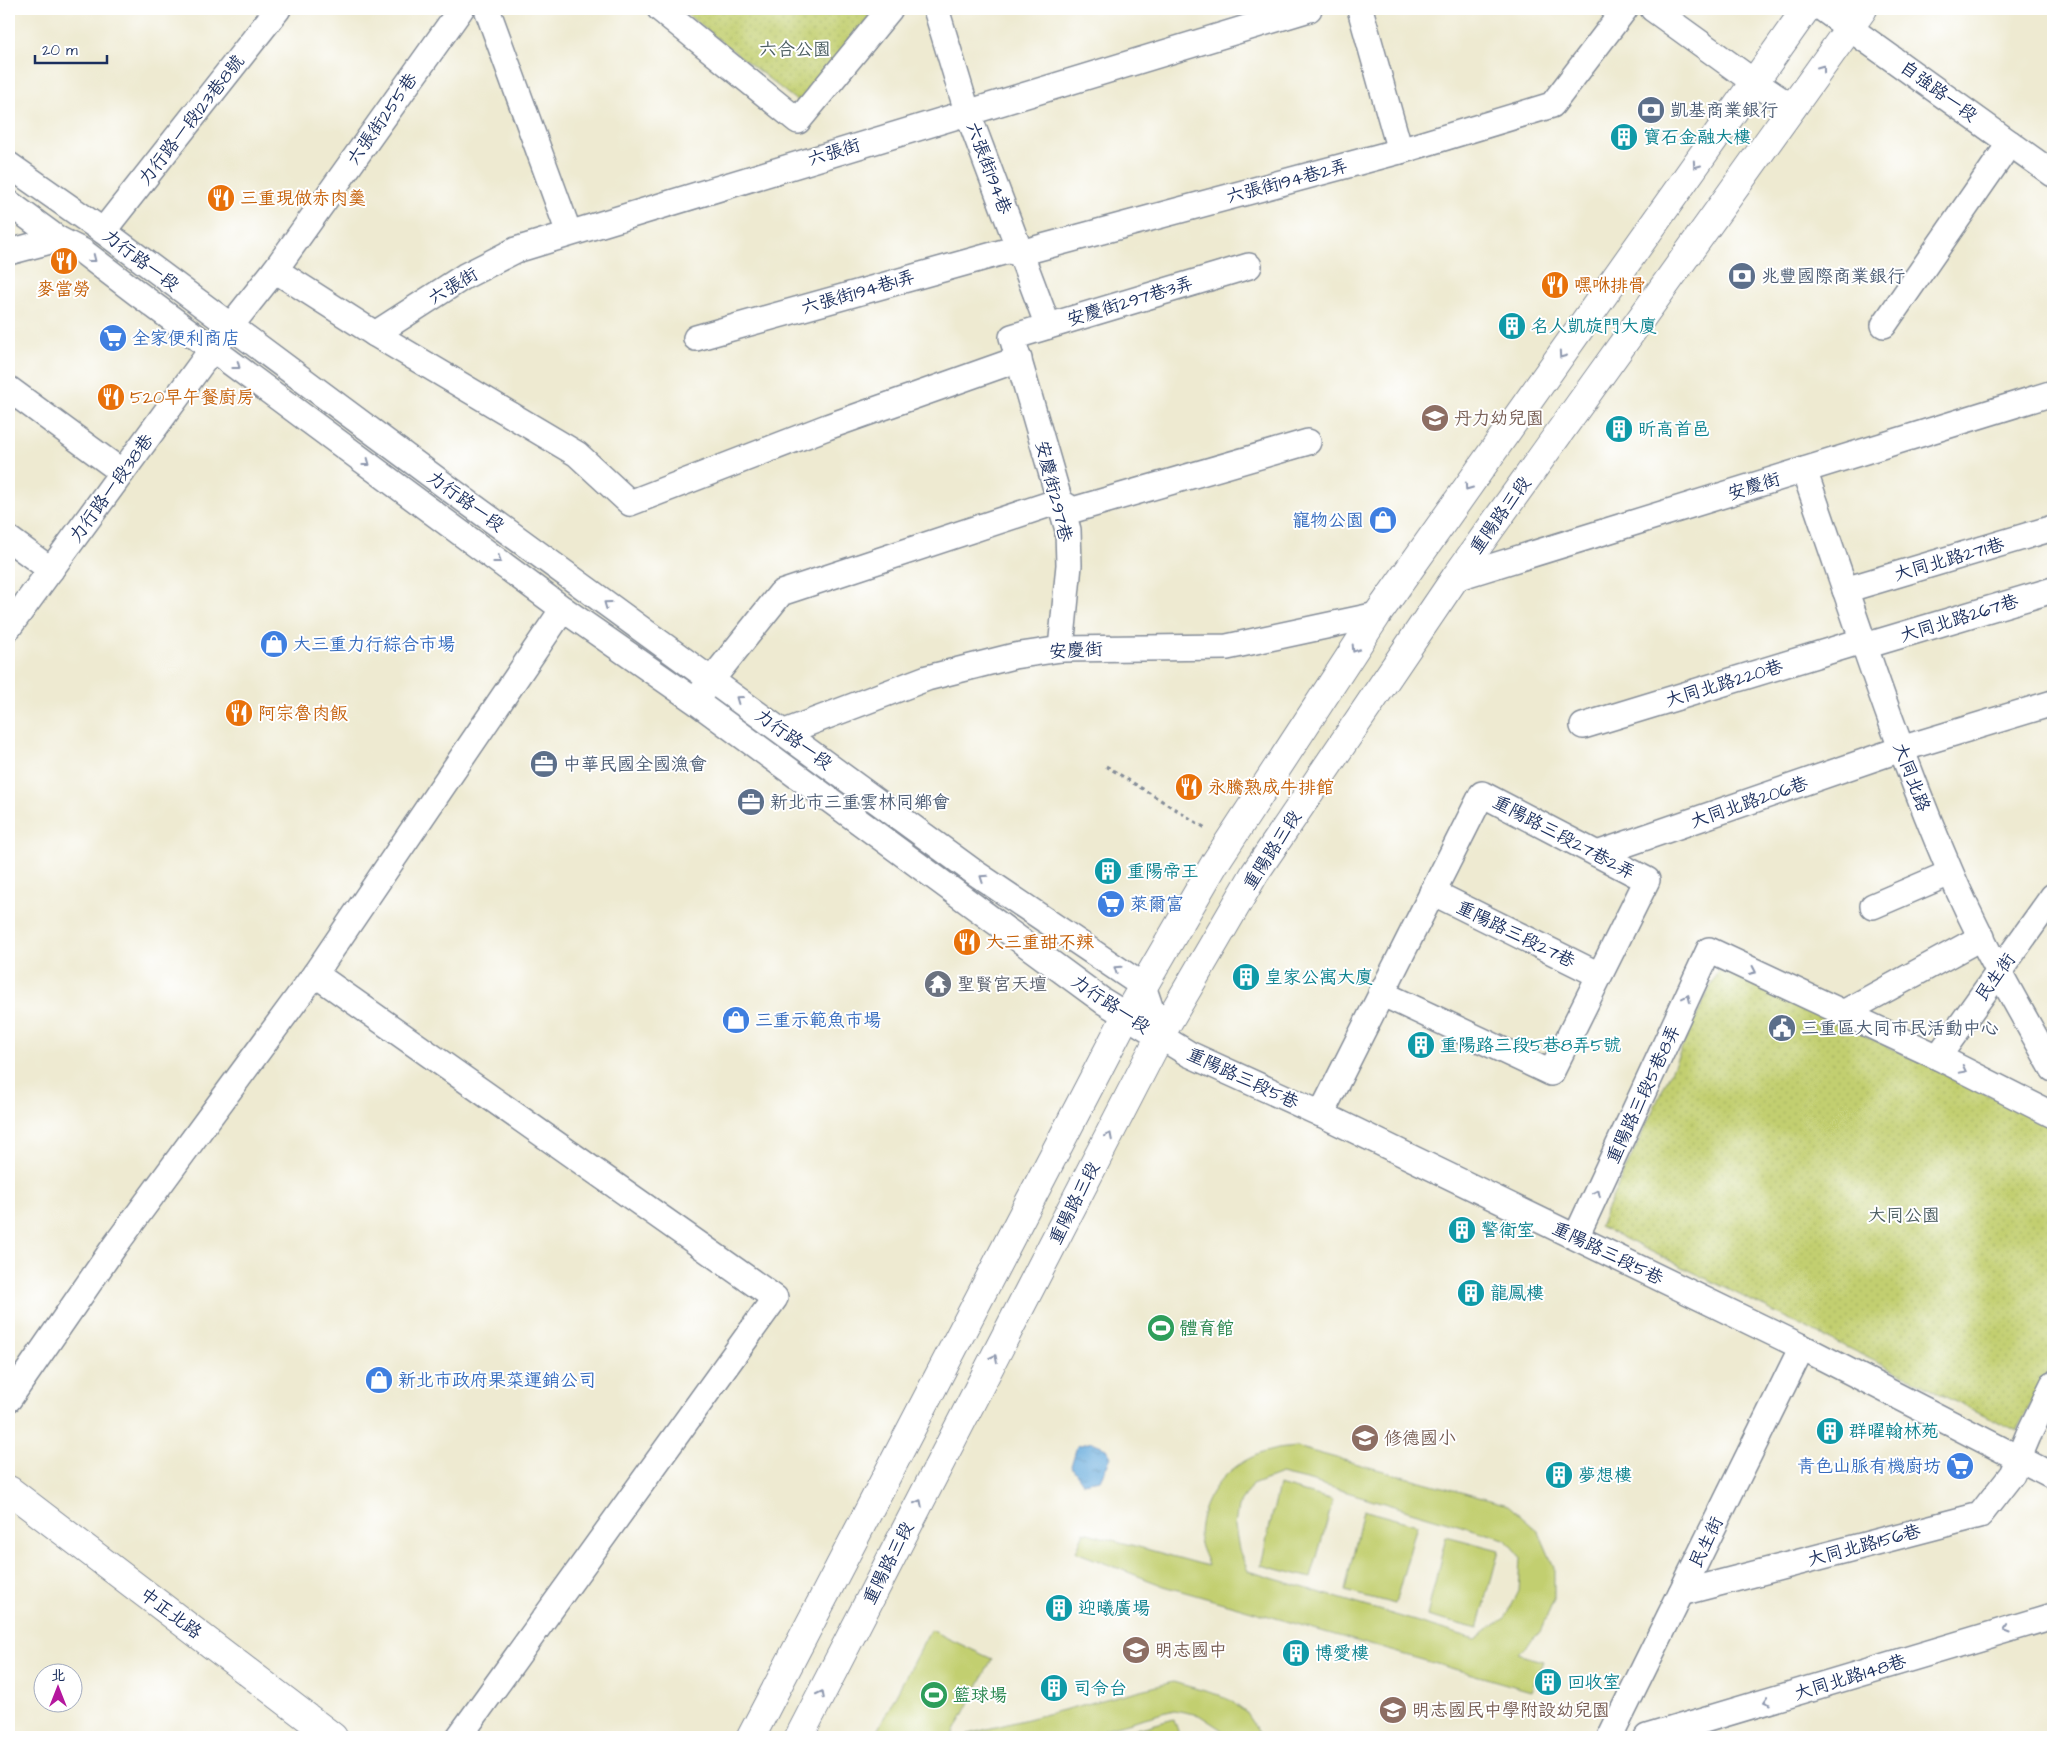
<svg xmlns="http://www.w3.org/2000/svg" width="2062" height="1746" viewBox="0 0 2062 1746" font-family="'Architects Daughter','LXGW WenKai TC',sans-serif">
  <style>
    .grass { fill: #c2cf70; stroke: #6e7f67; fill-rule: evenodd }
    .park { fill: url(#park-dots); stroke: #6e7f67 }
    .water { fill: url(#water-ripples); stroke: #406d9d }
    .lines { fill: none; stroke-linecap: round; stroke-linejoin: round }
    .minor-casing { stroke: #848c98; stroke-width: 28 }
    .major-casing { stroke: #848c98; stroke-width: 30 }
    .path { stroke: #848c98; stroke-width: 3; stroke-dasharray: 4 4; stroke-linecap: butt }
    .minor { stroke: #fff; stroke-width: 25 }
    .major { stroke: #fff; stroke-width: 28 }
    .oneway { stroke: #8d97ae }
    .labels { text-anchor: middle; stroke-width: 4; stroke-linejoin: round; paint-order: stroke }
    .park-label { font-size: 18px; fill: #4d5f63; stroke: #fff }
    .street-label { font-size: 18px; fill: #1b2f5e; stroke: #fff }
    .service-label { font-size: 18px; fill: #4e5e75; stroke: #fff; text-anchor: start }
    .culture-label { font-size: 18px; fill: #0d838f; stroke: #fff; text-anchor: start }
    .food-label { font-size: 18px; fill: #c56008; stroke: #fff; text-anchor: start }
    .shop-label { font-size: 18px; fill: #366cbe; stroke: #fff; text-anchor: start }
    .education-label { font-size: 18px; fill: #785e54; stroke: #fff; text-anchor: start }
    .worship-label { font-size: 18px; fill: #5b616d; stroke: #fff; text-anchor: start }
    .leisure-label { font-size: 18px; fill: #27864d; stroke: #fff; text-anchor: start }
  </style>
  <defs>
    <pattern id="park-dots" width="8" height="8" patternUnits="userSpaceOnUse" patternTransform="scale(1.25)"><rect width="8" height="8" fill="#c2cf70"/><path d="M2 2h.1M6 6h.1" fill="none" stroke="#a6b263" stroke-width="1.8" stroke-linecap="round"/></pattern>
    <pattern id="water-ripples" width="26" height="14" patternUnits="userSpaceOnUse" patternTransform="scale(1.25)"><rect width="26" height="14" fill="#66abdc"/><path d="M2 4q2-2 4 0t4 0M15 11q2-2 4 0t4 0" fill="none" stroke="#538cb6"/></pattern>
  </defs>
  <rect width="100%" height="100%" fill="#fff"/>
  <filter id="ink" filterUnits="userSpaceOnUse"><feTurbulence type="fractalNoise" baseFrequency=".02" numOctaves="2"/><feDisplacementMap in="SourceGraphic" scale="10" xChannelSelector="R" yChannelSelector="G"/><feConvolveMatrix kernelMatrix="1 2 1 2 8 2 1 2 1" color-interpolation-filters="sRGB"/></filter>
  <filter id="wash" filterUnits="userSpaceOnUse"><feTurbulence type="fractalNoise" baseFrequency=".0096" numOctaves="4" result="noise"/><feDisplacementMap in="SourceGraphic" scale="20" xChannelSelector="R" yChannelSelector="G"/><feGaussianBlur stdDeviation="1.12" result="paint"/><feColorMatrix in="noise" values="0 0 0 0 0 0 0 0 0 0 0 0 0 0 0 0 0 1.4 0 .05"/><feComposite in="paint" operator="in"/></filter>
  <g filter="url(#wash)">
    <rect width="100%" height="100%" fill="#eeead1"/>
    <g class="grass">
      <path d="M 1296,1447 L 1508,1505 L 1539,1532 L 1554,1567 L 1554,1600 L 1540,1632 L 1518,1654 L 1543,1661 L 1531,1691 L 1164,1586 L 1076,1552 L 1084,1532 L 1208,1566 C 1206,1557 1199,1547 1199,1537 C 1199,1494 1232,1459 1273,1450 C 1281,1448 1289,1448 1296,1447 ZM 1281,1474 L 1310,1481 L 1505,1539 L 1521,1558 L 1519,1591 L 1506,1617 L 1475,1639 L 1248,1571 L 1239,1550 L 1235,1526 L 1238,1506 L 1252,1485 Z"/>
      <polygon points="1279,1485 1333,1500 1311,1578 1261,1565"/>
      <polygon points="1363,1510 1417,1525 1395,1604 1345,1591"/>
      <polygon points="1446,1536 1499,1550 1478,1629 1427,1616"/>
      <polygon points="930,1630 992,1659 952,1737 890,1737 877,1731"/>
      <polygon points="1173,1682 1226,1697 1245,1712 1262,1737 1226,1737 1222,1730 1199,1715 1174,1710 1076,1737 966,1737 968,1734"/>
      <polygon points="1174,1719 1180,1737 1123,1737 1122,1733"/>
    </g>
    <g class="park">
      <polygon points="680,9 877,9 802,105"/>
      <polygon points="1720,966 2053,1126 2053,1359 2017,1431 1599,1226"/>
    </g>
    <polygon class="water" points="1092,1442 1106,1448 1111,1457 1100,1480 1083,1483 1071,1466 1077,1446"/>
  </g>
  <g filter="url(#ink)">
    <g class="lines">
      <defs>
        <g id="minor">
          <polyline points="487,9 569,233"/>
          <polyline points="660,9 798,121 890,9"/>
          <polyline points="936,9 967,111 1048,326"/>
          <polyline points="1360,9 1400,151"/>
          <polyline points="1653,9 1754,82 1793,108"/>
          <polyline points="1823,9 2053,174"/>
          <polyline points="9,165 103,231 455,493 974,872 1143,986 1160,1036"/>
          <polyline points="9,203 58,239 82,251 137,293 563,609 695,701 1103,1001 1189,1054 1321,1114 1802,1347 2053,1476"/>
          <polyline points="103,231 278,9"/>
          <polyline points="9,252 58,239"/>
          <polyline points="275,270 375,334 577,454 630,503 827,427 1019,359"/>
          <polyline points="1884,325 2010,143"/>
          <polyline points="375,334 465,276 516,250 1309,9"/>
          <polyline points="696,338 1007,251 1020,253 1400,151 1552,105 1625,9"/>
          <polyline points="9,389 122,472"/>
          <path d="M 1804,470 C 1851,604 1894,741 1950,871 C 1979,940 2017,1004 2053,1069"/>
          <polyline points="9,539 51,570"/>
          <polyline points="1455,578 2053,393"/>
          <polyline points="1845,590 2053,528"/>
          <polyline points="9,627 213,348 275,270 461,9"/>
          <polyline points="1061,649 1069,565 1068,530 1012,337 1249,266"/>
          <polyline points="701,693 781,593 1059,501 1073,510 1308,442"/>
          <polyline points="1583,726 1852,644 1875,643 2053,590"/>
          <polyline points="785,732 927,678 1014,656 1061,649 1227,647 1377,615"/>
          <polyline points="1597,854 1901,749 2053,703"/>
          <polyline points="1432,892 1599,975"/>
          <polyline points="1873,906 1950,873"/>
          <polyline points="315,974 775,1298 459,1737"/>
          <polyline points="1843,1013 1982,937"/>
          <polyline points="1938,1057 2053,896"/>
          <polyline points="1321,1114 1482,794 1647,880 1551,1073 1381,993"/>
          <polyline points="1576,1237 1709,950 1938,1057 2053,1115"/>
          <polyline points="9,1399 114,1247 315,974 563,609"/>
          <polyline points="1681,1593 1980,1515 2012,1474 2028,1436 2053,1384"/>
          <polyline points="1610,1737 1802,1347"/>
          <polyline points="1647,1737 2053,1616"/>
        </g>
        <g id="major">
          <polyline points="9,1490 333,1737"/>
          <polyline points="751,1737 1126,1016 1215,863 1377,615 1806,9"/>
          <polyline points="799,1737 1160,1036 1255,873 1455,578 1863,9"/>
        </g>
      </defs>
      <use href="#minor" class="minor-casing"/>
      <use href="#major" class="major-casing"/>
      <polyline class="path" points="1106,766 1207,829"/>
      <use href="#minor" class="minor"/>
      <use href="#major" class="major"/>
    </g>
    <defs><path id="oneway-chevron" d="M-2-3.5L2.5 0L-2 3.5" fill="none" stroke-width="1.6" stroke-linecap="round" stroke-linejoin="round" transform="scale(1.25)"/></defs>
    <g class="oneway">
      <use href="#oneway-chevron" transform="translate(1822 68) rotate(-54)"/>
      <use href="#oneway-chevron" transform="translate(1696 165) rotate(125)"/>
      <use href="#oneway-chevron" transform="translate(93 259) rotate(38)"/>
      <use href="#oneway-chevron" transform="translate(1562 355) rotate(125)"/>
      <use href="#oneway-chevron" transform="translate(237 366) rotate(37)"/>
      <use href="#oneway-chevron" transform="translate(367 463) rotate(37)"/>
      <use href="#oneway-chevron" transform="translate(1468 487) rotate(125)"/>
      <use href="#oneway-chevron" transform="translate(498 560) rotate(37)"/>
      <use href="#oneway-chevron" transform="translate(607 604) rotate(-144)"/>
      <use href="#oneway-chevron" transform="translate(1355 649) rotate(123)"/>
      <use href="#oneway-chevron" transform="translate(739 699) rotate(-144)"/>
      <use href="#oneway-chevron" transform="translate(983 878) rotate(-146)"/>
      <use href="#oneway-chevron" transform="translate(1117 969) rotate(-146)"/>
      <use href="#oneway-chevron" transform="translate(1753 971) rotate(25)"/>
      <use href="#oneway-chevron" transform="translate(1687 998) rotate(-65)"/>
      <use href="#oneway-chevron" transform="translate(1963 1070) rotate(27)"/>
      <use href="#oneway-chevron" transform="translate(1109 1136) rotate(-63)"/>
      <use href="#oneway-chevron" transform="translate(1597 1193) rotate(-65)"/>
      <use href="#oneway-chevron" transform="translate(994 1358) rotate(-63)"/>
      <use href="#oneway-chevron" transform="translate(919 1503) rotate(-63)"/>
      <use href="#oneway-chevron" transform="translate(2007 1630) rotate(163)"/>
      <use href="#oneway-chevron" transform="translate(821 1694) rotate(-63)"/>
      <use href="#oneway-chevron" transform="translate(1767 1701) rotate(163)"/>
    </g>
  </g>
  <defs>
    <symbol id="bank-disc" viewBox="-11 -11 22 22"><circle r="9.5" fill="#5c6f8a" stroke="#fff"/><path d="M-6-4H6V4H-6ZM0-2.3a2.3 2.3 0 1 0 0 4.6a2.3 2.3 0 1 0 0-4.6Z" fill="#fff"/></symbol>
    <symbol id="building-disc" viewBox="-11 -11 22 22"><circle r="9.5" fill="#0f9aa8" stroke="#fff"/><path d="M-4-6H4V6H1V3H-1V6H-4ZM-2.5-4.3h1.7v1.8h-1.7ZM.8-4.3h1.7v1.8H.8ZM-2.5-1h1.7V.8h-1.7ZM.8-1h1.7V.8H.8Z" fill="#fff"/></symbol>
    <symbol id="restaurant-disc" viewBox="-11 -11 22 22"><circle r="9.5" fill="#e8710a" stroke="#fff"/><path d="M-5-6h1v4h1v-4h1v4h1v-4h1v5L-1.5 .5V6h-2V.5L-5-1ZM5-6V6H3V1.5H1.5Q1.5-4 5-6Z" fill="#fff"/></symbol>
    <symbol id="supermarket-disc" viewBox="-11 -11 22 22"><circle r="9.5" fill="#3f7fe0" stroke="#fff"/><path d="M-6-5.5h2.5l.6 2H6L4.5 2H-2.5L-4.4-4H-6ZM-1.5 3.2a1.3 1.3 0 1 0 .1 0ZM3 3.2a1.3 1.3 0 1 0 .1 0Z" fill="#fff"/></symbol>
    <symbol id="school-disc" viewBox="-11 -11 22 22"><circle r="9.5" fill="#8d6e63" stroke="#fff"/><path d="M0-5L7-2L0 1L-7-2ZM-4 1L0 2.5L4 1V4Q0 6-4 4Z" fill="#fff"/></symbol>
    <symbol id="shop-disc" viewBox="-11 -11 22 22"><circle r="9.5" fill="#3f7fe0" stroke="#fff"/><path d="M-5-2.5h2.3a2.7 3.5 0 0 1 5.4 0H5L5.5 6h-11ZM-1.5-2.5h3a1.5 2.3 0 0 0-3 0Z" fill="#fff"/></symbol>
    <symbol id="office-disc" viewBox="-11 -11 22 22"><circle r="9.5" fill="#5c6f8a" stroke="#fff"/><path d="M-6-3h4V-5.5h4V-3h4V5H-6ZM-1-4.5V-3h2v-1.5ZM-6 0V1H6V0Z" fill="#fff"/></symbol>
    <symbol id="temple-disc" viewBox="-11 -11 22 22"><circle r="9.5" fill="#6b7280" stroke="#fff"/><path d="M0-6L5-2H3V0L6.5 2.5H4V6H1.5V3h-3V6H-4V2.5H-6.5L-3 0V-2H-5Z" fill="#fff"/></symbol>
    <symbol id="civic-disc" viewBox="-11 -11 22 22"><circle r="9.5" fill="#5c6f8a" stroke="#fff"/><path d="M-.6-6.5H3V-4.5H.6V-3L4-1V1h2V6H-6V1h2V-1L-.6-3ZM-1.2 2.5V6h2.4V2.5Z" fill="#fff"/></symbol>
    <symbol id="stadium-disc" viewBox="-11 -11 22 22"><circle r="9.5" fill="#2e9e5b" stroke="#fff"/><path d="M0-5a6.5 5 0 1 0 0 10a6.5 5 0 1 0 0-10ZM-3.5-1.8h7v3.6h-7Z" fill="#fff"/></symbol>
  </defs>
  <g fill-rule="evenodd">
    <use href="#bank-disc" x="1635" y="94" width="32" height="32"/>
    <use href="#building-disc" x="1608" y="121" width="32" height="32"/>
    <use href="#restaurant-disc" x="205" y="182" width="32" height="32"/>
    <use href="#restaurant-disc" x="48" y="245" width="32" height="32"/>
    <use href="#bank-disc" x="1726" y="260" width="32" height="32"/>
    <use href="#restaurant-disc" x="1539" y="269" width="32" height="32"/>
    <use href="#building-disc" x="1496" y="310" width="32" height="32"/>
    <use href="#supermarket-disc" x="97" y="322" width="32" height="32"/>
    <use href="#restaurant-disc" x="95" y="381" width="32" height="32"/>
    <use href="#school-disc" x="1419" y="402" width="32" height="32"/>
    <use href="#building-disc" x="1603" y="413" width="32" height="32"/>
    <use href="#shop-disc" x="1367" y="504" width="32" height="32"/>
    <use href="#shop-disc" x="258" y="628" width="32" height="32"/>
    <use href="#restaurant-disc" x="223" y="697" width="32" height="32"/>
    <use href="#office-disc" x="528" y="748" width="32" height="32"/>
    <use href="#restaurant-disc" x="1173" y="771" width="32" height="32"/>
    <use href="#office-disc" x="735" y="786" width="32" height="32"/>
    <use href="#building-disc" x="1092" y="855" width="32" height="32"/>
    <use href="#supermarket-disc" x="1095" y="888" width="32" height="32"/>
    <use href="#restaurant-disc" x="951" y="926" width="32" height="32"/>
    <use href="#building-disc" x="1230" y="961" width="32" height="32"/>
    <use href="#temple-disc" x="922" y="968" width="32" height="32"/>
    <use href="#shop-disc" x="720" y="1004" width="32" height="32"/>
    <use href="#civic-disc" x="1766" y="1012" width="32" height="32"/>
    <use href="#building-disc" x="1405" y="1029" width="32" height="32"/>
    <use href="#building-disc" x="1446" y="1214" width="32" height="32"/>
    <use href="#building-disc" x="1455" y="1277" width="32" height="32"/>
    <use href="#stadium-disc" x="1145" y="1312" width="32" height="32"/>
    <use href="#shop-disc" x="363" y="1364" width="32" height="32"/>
    <use href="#building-disc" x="1814" y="1415" width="32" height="32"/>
    <use href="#school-disc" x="1349" y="1422" width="32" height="32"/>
    <use href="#supermarket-disc" x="1944" y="1450" width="32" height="32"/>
    <use href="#building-disc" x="1543" y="1459" width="32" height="32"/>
    <use href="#building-disc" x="1043" y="1592" width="32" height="32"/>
    <use href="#school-disc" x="1120" y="1634" width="32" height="32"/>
    <use href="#building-disc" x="1280" y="1637" width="32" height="32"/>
    <use href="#building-disc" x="1532" y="1666" width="32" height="32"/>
    <use href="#building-disc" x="1038" y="1672" width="32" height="32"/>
    <use href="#stadium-disc" x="918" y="1679" width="32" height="32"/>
    <use href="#school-disc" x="1377" y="1694" width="32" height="32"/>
  </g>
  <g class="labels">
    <g class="park-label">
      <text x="795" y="55">六合公園</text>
      <text x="1904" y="1221">大同公園</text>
    </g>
    <g class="street-label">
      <text transform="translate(1939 91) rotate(36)" y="6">自強路一段</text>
      <text transform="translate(382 119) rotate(-55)" y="6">六張街255巷</text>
      <text transform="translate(191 120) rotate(-52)" y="6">力行路一段123巷8號</text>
      <text transform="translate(834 152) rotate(-17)" y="6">六張街</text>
      <text transform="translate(989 168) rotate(69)" y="6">六張街194巷</text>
      <text transform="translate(1287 181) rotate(-15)" y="6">六張街194巷2弄</text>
      <text transform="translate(141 260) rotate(37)" y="6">力行路一段</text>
      <text transform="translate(453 286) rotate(-31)" y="6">六張街</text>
      <text transform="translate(858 292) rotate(-16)" y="6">六張街194巷1弄</text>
      <text transform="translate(1130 301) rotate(-17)" y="6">安慶街297巷3弄</text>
      <text transform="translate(1754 486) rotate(-17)" y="6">安慶街</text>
      <text transform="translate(111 488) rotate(-54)" y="6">力行路一段38巷</text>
      <text transform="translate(1054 491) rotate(76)" y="6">安慶街297巷</text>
      <text transform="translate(466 501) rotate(36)" y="6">力行路一段</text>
      <text transform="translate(1500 515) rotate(-54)" y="6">重陽路三段</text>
      <text transform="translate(1949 559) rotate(-16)" y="6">大同北路271巷</text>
      <text transform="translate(1959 618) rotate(-17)" y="6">大同北路267巷</text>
      <text transform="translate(1076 650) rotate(-3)" y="6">安慶街</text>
      <text transform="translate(1724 683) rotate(-17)" y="6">大同北路220巷</text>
      <text transform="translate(794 739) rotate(36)" y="6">力行路一段</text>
      <text transform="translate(1912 777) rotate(69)" y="6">大同北路</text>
      <text transform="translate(1749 802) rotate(-19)" y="6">大同北路206巷</text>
      <text transform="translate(1564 837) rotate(28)" y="6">重陽路三段27巷2弄</text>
      <text transform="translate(1272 850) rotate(-57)" y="6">重陽路三段</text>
      <text transform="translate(1516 934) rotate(26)" y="6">重陽路三段27巷</text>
      <text transform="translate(1995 977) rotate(-54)" y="6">民生街</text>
      <text transform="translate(1111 1004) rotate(34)" y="6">力行路一段</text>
      <text transform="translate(1243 1078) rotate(25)" y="6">重陽路三段5巷</text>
      <text transform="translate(1643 1094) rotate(-65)" y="6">重陽路三段5巷8弄</text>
      <text transform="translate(1074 1203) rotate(-63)" y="6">重陽路三段</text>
      <text transform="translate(1608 1253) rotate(26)" y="6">重陽路三段5巷</text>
      <text transform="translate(1706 1542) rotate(-64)" y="6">民生街</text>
      <text transform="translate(1864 1545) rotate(-15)" y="6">大同北路156巷</text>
      <text transform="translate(888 1563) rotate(-63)" y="6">重陽路三段</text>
      <text transform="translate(171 1613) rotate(37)" y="6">中正北路</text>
      <text transform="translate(1850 1677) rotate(-17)" y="6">大同北路148巷</text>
    </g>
    <g class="service-label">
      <text x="1670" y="116">凱基商業銀行</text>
      <text x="1761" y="282">兆豐國際商業銀行</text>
      <text x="563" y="770">中華民國全國漁會</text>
      <text x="770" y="808">新北市三重雲林同鄉會</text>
      <text x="1801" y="1034">三重區大同市民活動中心</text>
    </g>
    <g class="culture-label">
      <text x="1643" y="143">寶石金融大樓</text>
      <text x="1531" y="332">名人凱旋門大廈</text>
      <text x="1638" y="435">昕高首邑</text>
      <text x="1127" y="877">重陽帝王</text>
      <text x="1265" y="983">皇家公寓大廈</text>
      <text x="1440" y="1051">重陽路三段5巷8弄5號</text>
      <text x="1481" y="1236">警衛室</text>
      <text x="1490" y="1299">龍鳳樓</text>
      <text x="1849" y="1437">群曜翰林苑</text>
      <text x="1578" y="1481">夢想樓</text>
      <text x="1078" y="1614">迎曦廣場</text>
      <text x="1315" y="1659">博愛樓</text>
      <text x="1567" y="1688">回收室</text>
      <text x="1073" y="1694">司令台</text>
    </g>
    <g class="food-label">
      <text x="240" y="204">三重現做赤肉羹</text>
      <text x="1574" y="291">嘿咻排骨</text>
      <text x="64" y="295" text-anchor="middle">麥當勞</text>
      <text x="130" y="403">520早午餐廚房</text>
      <text x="258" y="719">阿宗魯肉飯</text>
      <text x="1208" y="793">永騰熟成牛排館</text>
      <text x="986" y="948">大三重甜不辣</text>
    </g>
    <g class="shop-label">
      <text x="132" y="344">全家便利商店</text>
      <text x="1364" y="526" text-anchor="end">寵物公園</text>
      <text x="293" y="650">大三重力行綜合市場</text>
      <text x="1130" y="910">萊爾富</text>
      <text x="755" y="1026">三重示範魚市場</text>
      <text x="398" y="1386">新北市政府果菜運銷公司</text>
      <text x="1941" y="1472" text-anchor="end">青色山脈有機廚坊</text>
    </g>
    <g class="education-label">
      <text x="1454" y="424">丹力幼兒園</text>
      <text x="1384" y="1444">修德國小</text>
      <text x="1155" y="1656">明志國中</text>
      <text x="1412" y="1716">明志國民中學附設幼兒園</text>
    </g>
    <g class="worship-label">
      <text x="957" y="990">聖賢宮天壇</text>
    </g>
    <g class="leisure-label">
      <text x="1180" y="1334">體育館</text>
      <text x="953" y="1701">籃球場</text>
    </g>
  </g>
  <rect width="2062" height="1746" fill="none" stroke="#fff" stroke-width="30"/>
  <g transform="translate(58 1688)"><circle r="24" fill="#ffffff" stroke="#a4acbf"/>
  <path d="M0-4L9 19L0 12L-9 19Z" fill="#b5179e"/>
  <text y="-8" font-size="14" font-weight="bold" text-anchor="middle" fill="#1b2f5e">北</text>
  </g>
  <path d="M35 55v8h72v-8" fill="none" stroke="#1b2f5e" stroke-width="2.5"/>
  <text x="42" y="55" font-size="15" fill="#1b2f5e" stroke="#ffffff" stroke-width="4" paint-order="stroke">20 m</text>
</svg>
